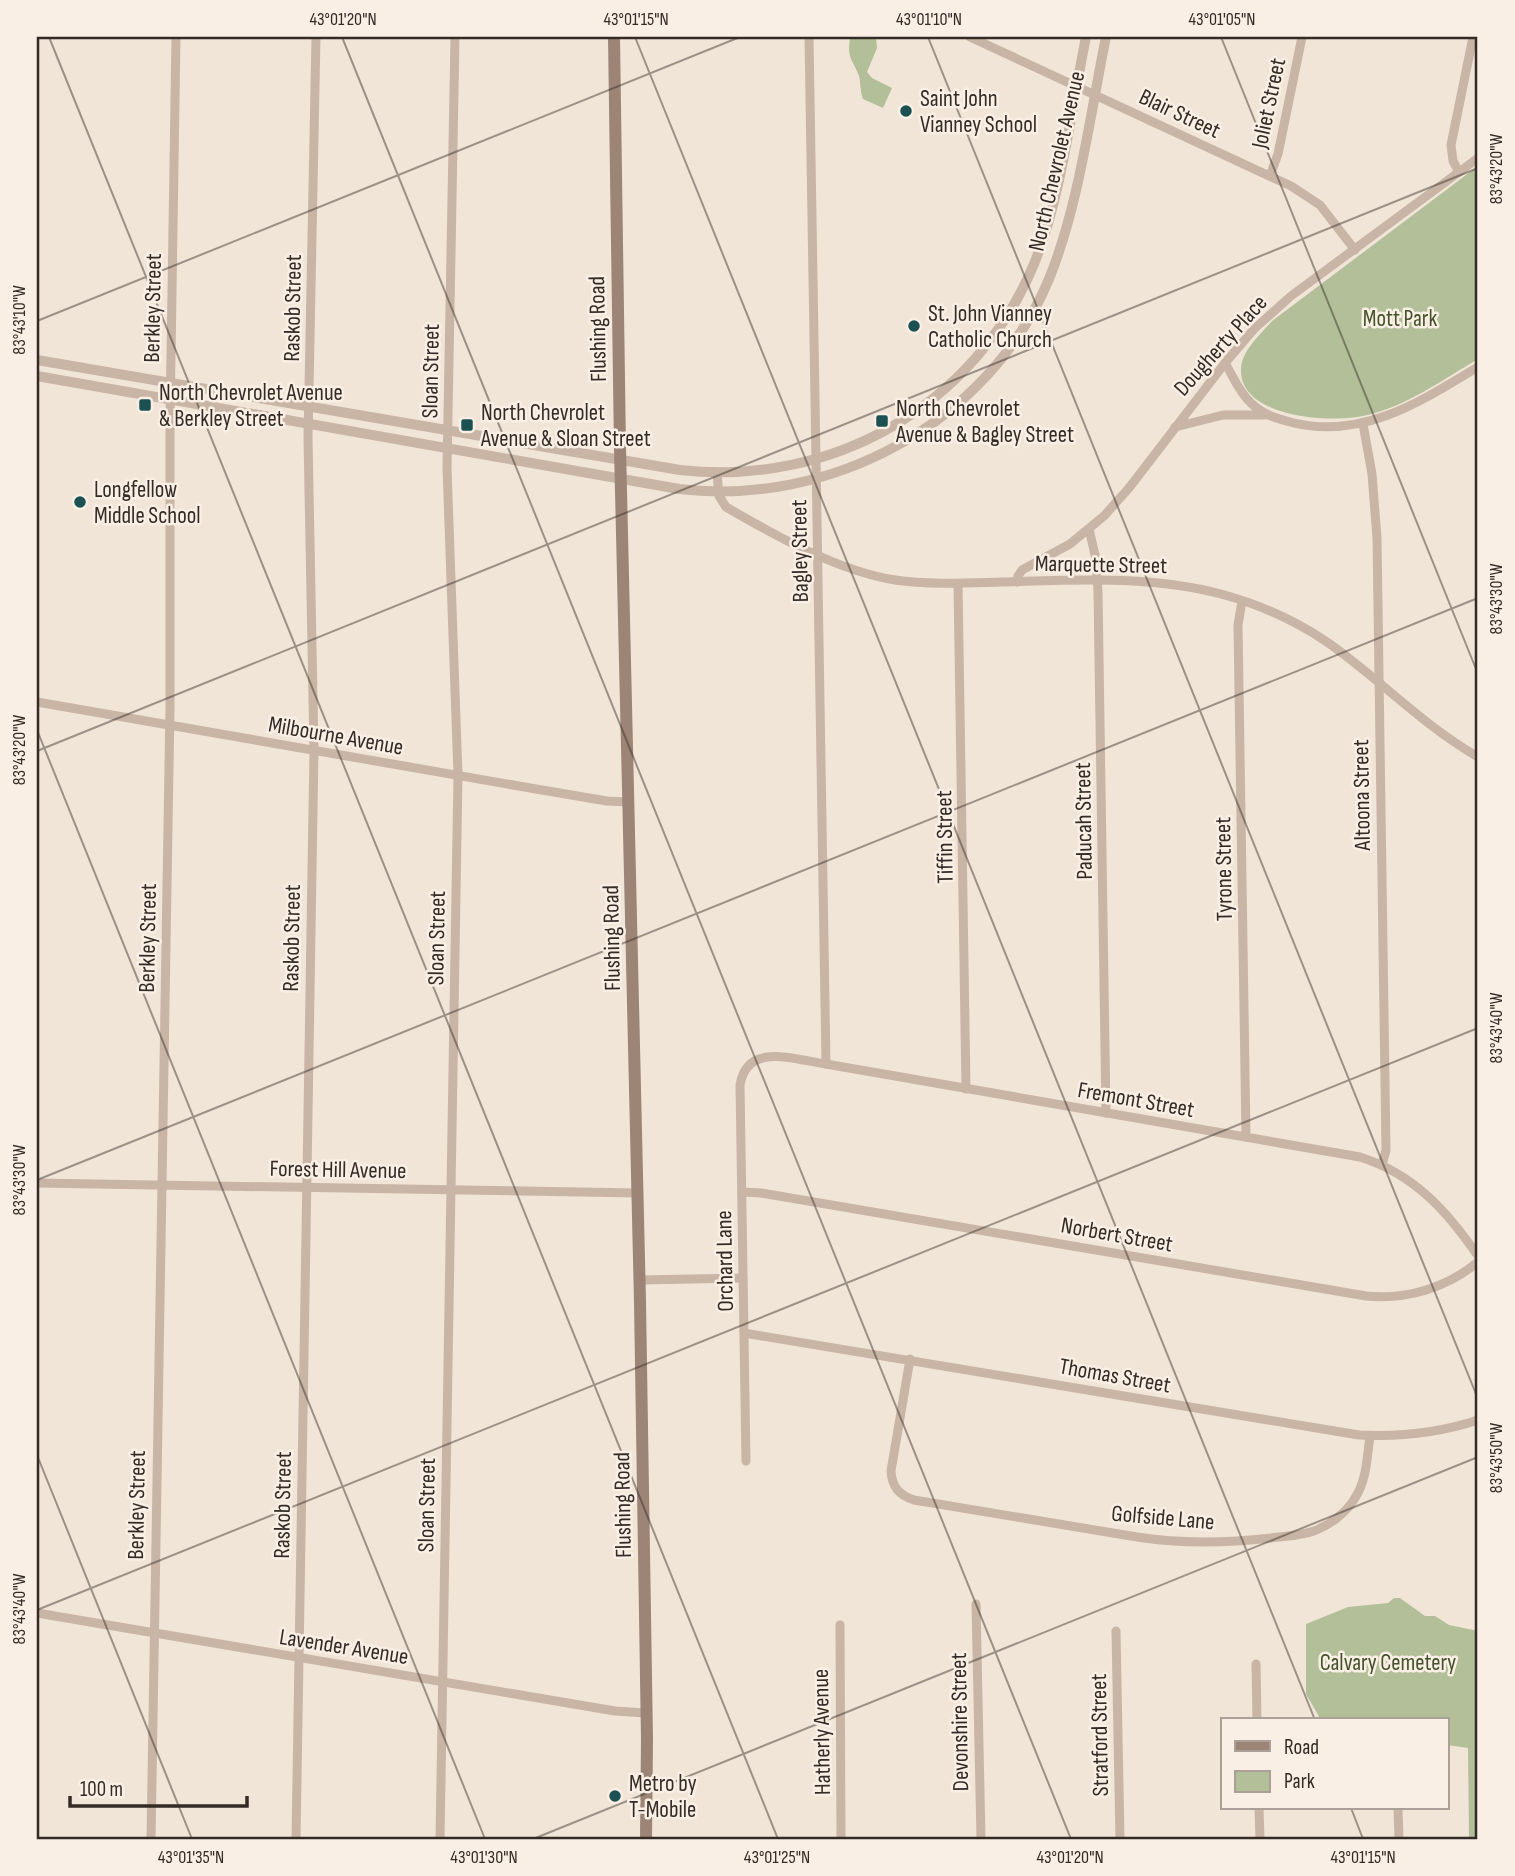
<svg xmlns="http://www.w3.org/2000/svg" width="1515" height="1876" viewBox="0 0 1515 1876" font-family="'Sofia Sans Condensed',sans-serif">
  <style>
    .green { fill: #b2bf99 }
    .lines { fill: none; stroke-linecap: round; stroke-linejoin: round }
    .minor { stroke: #c8b5a5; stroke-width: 9 }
    .tertiary { stroke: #c8b5a5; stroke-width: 10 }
    .secondary { stroke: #9c8476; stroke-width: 12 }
    .ticks { fill: none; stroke: #342a26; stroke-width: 2; stroke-opacity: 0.45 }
    .poi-dot { fill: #1c5154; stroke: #f9efe4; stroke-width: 2.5 }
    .labels { text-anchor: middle; stroke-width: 5; stroke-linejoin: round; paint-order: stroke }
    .poi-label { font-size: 23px; fill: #342a26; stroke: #f9efe4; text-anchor: start }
    .street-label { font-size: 23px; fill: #342a26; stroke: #f9efe4 }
    .park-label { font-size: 23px; fill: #43522a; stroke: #f9efe4 }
    .neatline { fill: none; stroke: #342a26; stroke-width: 2.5 }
    .ticks-label { font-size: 18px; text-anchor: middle; fill: #342a26 }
  </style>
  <rect width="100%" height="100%" fill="#f1e5d8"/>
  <g class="green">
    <path d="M 850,37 L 876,37 L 877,48 L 867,72 L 872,78 L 892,88 L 883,108 L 863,99 C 860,92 861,84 859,76 C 852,57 847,60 850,37 Z"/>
    <path d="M 1478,166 L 1478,359 C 1442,380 1404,408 1363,416 C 1331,423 1240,418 1241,370 C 1241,351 1260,335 1272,321 Z"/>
    <polygon points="1394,1598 1400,1598 1425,1616 1435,1616 1449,1625 1478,1631 1478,1839 1469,1839 1468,1748 1447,1745 1447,1720 1321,1720 1306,1694 1306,1624 1348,1607 1388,1603"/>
  </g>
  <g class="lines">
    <g class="minor">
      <polyline points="809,37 826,1064"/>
      <polyline points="970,37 1291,186 1320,205 1355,250"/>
      <polyline points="1459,172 1453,161 1451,145 1473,37"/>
      <polyline points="1270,176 1278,154 1302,37"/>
      <path d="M 1225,363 C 1233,376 1239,392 1251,403 C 1263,415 1278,419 1294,423 C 1364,439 1420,402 1478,367"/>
      <polyline points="1363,424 1372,474 1377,538 1386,1150 1382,1165"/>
      <polyline points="1175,427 1223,415 1265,415"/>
      <path d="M 717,473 L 719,496 L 726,507 C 776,536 838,571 895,580 C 930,585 965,583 1001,582 C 1074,580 1149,575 1221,594 C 1258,604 1296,621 1327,642 C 1380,679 1421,724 1478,757"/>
      <polyline points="1089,529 1096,559 1098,592 1106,1113"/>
      <polyline points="1017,582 1018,576 1022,570 1070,544 1104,516 1129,488 1225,363 1254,329 1291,296 1478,158"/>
      <polyline points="958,584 966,1089"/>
      <polyline points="1242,601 1238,625 1246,1137"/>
      <polyline points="37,702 536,789 607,801 628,802"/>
      <polyline points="37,1183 638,1193"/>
      <path d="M 742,1192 L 761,1193 L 1366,1296 C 1407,1300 1446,1288 1478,1262"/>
      <polyline points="640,1280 743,1278"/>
      <path d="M 744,1333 L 1359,1435 C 1400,1437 1439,1433 1478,1420"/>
      <path d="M 910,1359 L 891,1471 C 892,1487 899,1495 914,1500 L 1137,1537 C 1182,1544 1226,1543 1271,1538 C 1285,1536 1300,1536 1314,1531 C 1330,1525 1346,1513 1355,1498 C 1367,1480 1367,1456 1370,1436"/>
      <path d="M 746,1461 L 740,1085 C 747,1041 795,1060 826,1064 L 1360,1157 C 1414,1174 1447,1211 1478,1256"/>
      <polyline points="976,1604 981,1839"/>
      <polyline points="37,1613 615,1711 646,1713"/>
      <polyline points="840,1625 841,1839"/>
      <polyline points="1116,1631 1120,1839"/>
      <polyline points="1256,1664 1257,1720"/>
      <polyline points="1259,1808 1260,1839"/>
      <polyline points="1398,1808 1399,1839"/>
      <polyline points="151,1839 170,707 170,419 176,37"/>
      <polyline points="296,1839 314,750 308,438 316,37"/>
      <polyline points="440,1839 458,775 447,468 455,37"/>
    </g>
    <g class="tertiary">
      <path d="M 37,360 L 680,470 C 832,487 975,406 1034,264 C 1062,195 1071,110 1086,37"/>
      <path d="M 37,376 L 679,489 C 831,507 989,423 1049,279 C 1079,205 1090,115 1106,37"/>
    </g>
    <polyline class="secondary" points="614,37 620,448 640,1302 647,1739 646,1839"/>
  </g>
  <path class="ticks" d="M 49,37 L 778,1839M 342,37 L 1071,1839M 635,37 L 1315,1720M 928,37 L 1478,1399M 1221,37 L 1478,674M 37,321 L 740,37M 37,730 L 485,1839M 37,751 L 1478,168M 37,1180 L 1478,598M 37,1455 L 192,1839M 37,1610 L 1478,1028M 1351,1808 L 1363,1839M 533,1839 L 1478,1457"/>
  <g class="poi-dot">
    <circle cx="906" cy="111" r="7"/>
    <circle cx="914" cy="326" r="7"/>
    <rect x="138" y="398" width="14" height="14" rx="3.5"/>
    <rect x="875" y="414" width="14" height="14" rx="3.5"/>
    <rect x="460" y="418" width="14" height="14" rx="3.5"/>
    <circle cx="80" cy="502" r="7"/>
    <circle cx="615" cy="1796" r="7"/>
  </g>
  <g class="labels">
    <g class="poi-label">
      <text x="920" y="106">Saint John<tspan x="920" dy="26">Vianney School</tspan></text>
      <text x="928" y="321">St. John Vianney<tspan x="928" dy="26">Catholic Church</tspan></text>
      <text x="159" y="400">North Chevrolet Avenue<tspan x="159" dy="26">&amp; Berkley Street</tspan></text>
      <text x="896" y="416">North Chevrolet<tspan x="896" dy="26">Avenue &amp; Bagley Street</tspan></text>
      <text x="481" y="420">North Chevrolet<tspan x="481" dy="26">Avenue &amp; Sloan Street</tspan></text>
      <text x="94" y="497">Longfellow<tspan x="94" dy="26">Middle School</tspan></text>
      <text x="629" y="1791">Metro by<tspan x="629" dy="26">T-Mobile</tspan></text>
    </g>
    <g class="street-label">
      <text transform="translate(1268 103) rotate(-78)" y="8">Joliet Street</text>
      <text transform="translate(1180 113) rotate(25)" y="8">Blair Street</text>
      <text transform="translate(1056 161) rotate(-77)" y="8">North Chevrolet Avenue</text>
      <text transform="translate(152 308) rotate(-89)" y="8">Berkley Street</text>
      <text transform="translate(292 308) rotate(-89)" y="8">Raskob Street</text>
      <text transform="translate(597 329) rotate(-91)" y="8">Flushing Road</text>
      <text transform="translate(1220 345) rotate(-48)" y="8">Dougherty Place</text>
      <text transform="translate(430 371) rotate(-89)" y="8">Sloan Street</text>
      <text transform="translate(799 551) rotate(-91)" y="8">Bagley Street</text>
      <text transform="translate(1101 564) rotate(1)" y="8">Marquette Street</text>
      <text transform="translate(336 735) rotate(10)" y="8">Milbourne Avenue</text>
      <text transform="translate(1361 795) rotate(-91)" y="8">Altoona Street</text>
      <text transform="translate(1083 821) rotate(-91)" y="8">Paducah Street</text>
      <text transform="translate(944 837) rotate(-91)" y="8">Tiffin Street</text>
      <text transform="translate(1223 869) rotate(-91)" y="8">Tyrone Street</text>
      <text transform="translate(147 938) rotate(-89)" y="8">Berkley Street</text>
      <text transform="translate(291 938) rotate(-89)" y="8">Raskob Street</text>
      <text transform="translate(436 938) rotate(-89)" y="8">Sloan Street</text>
      <text transform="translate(611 938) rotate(-91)" y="8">Flushing Road</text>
      <text transform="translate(1136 1099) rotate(10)" y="8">Fremont Street</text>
      <text transform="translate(338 1169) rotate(1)" y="8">Forest Hill Avenue</text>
      <text transform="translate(1117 1234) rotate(10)" y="8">Norbert Street</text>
      <text transform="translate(724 1261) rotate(-91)" y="8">Orchard Lane</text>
      <text transform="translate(1115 1375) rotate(10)" y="8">Thomas Street</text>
      <text transform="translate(136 1505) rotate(-89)" y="8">Berkley Street</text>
      <text transform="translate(282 1505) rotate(-89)" y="8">Raskob Street</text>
      <text transform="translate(426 1505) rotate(-89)" y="8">Sloan Street</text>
      <text transform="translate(622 1505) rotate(-91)" y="8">Flushing Road</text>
      <text transform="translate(1163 1517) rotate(5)" y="8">Golfside Lane</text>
      <text transform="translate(344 1646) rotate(9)" y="8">Lavender Avenue</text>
      <text transform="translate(959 1722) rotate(-91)" y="8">Devonshire Street</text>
      <text transform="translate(821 1732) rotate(-91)" y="8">Hatherly Avenue</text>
      <text transform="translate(1099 1735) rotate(-91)" y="8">Stratford Street</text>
    </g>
    <g class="park-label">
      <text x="1400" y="326">Mott Park</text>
      <text x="1388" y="1670">Calvary Cemetery</text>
    </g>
  </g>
  <rect width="1515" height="1876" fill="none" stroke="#f9efe4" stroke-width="77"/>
  <rect x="1221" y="1718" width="228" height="91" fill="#f9efe4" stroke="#aaa098" stroke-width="2"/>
  <rect x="1235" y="1741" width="35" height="10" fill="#9c8476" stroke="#aaa098" stroke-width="2"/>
  <text x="1284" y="1754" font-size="21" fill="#342a26">Road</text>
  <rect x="1235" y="1771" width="35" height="21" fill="#b2bf99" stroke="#aaa098" stroke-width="2"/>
  <text x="1284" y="1788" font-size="21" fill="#342a26">Park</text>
  <path d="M70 1796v10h177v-10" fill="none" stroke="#342a26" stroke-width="3.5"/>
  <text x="80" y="1796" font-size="21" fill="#342a26" stroke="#f9efe4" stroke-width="5" paint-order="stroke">100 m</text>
  <rect x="38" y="38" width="1438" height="1800" class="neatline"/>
  <g class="ticks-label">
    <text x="343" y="25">43°01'20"N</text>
    <text x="636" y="25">43°01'15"N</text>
    <text x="929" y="25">43°01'10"N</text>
    <text x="1222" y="25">43°01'05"N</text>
    <text transform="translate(1496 169) rotate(-90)" y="6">83°43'20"W</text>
    <text transform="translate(19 320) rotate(-90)" y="6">83°43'10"W</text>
    <text transform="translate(1496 599) rotate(-90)" y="6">83°43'30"W</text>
    <text transform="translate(19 750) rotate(-90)" y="6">83°43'20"W</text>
    <text transform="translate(1496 1028) rotate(-90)" y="6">83°43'40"W</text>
    <text transform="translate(19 1180) rotate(-90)" y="6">83°43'30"W</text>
    <text transform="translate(1496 1458) rotate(-90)" y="6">83°43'50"W</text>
    <text transform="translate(19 1609) rotate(-90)" y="6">83°43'40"W</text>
    <text x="191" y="1863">43°01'35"N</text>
    <text x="484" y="1863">43°01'30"N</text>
    <text x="777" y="1863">43°01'25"N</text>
    <text x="1070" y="1863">43°01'20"N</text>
    <text x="1363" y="1863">43°01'15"N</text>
  </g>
</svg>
